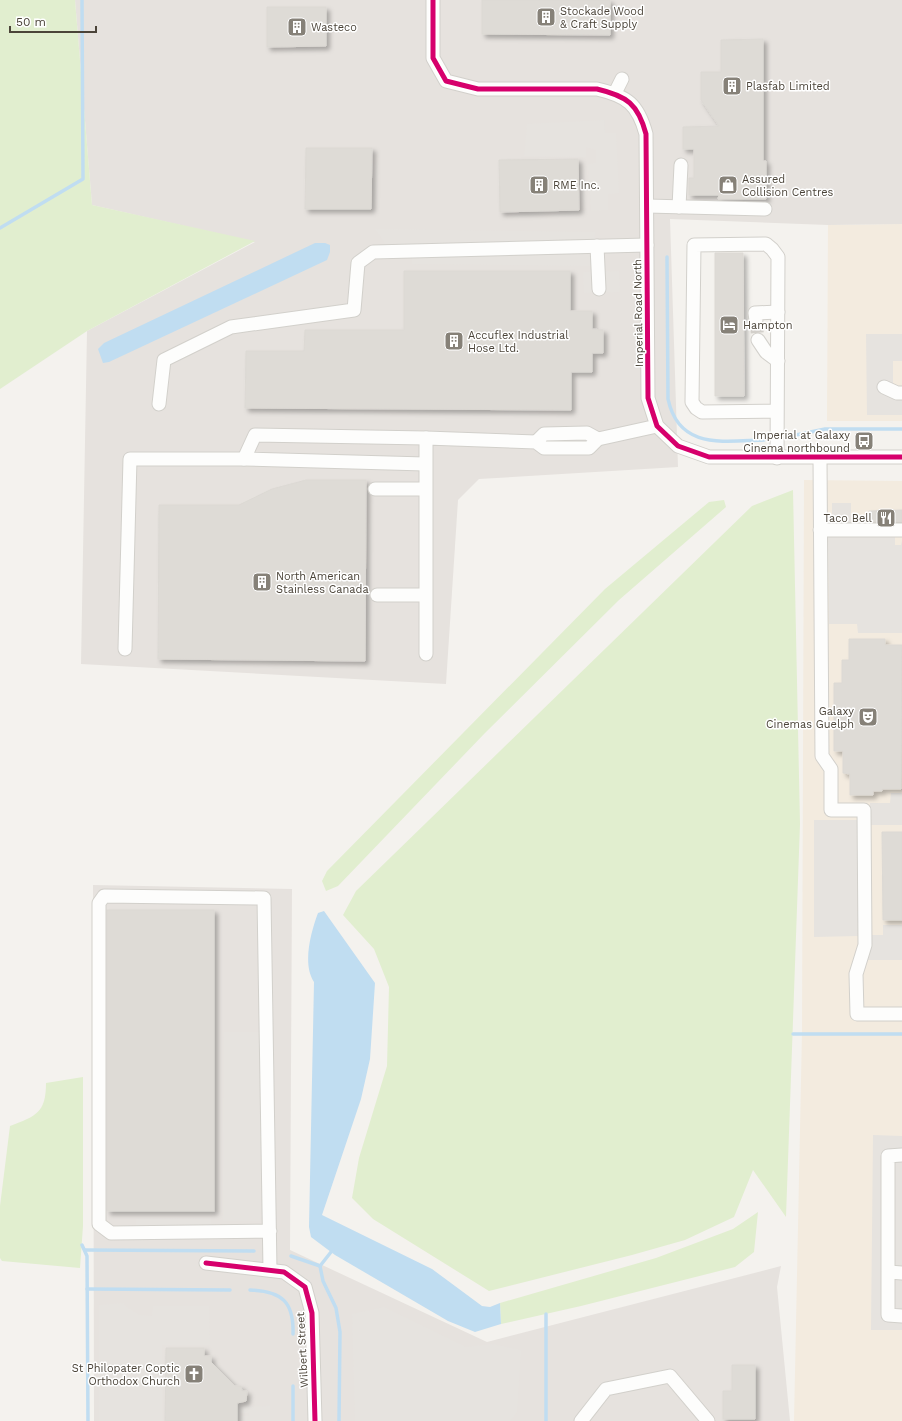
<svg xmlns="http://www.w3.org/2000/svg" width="902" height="1421" viewBox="0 0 902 1421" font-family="'Work Sans',sans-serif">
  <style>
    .commercial { fill: #f3ebdf }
    .industrial { fill: #e6e2de }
    .green { fill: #e1eecf }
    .parking { fill: #e6e3df }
    .water { fill: #c0ddf1 }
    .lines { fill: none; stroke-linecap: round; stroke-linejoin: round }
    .stream { stroke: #c0ddf1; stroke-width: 3.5 }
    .building { fill: #dedbd6; stroke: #dcd9d4; filter: url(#shadow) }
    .minor-tunnel { stroke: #d2cfca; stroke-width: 13; stroke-dasharray: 13 6; stroke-linecap: butt }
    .minor-casing { stroke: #d2d0cb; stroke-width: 15 }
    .minor { stroke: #fdfdfc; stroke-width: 13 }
    .cycleway-casing { stroke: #fff; stroke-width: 8 }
    .cycleway { stroke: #d6006c; stroke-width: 5 }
    .labels { text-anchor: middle; stroke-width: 3; stroke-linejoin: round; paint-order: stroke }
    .poi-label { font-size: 11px; fill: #4b4439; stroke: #fff; text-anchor: start }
    .street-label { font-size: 11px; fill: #4b4439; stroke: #fff }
  </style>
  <defs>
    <filter id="shadow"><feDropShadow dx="3.5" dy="3.5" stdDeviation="2" flood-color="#0004"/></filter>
  </defs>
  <rect width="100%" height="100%" fill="#f4f2ee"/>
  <g class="commercial">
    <polygon points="902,224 902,421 827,421 828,225"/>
    <polygon points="804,480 902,481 902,1421 794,1421 802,1032"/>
  </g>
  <g class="industrial">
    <polygon points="75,0 902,0 902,224 828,225 670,219 678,467 479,479 458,500 446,684 81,664 87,331 255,242 92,205"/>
    <polygon points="93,885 292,889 290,1250 487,1342 781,1266 777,1287 790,1421 94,1421"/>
  </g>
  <g class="green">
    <polygon points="0,0 75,0 92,205 255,241 87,331 0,389"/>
    <polygon points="793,490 800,824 786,1217 753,1170 734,1217 685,1240 632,1255 489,1291 373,1219 352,1198 359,1158 387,1066 389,987 374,949 343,915 356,891 752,506"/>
    <polygon points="724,500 726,507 619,600 485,733 338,886 326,891 322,881 327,871 605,589 709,502"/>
    <path d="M 83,1077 L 83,1226 L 80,1268 L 2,1261 L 0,1258 L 0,1206 L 10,1126 C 36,1116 46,1113 46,1083 Z"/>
    <polygon points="758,1212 754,1252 735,1267 581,1306 501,1324 500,1303 656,1258 733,1229"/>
  </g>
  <g class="parking">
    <polygon points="604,120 605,133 616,133 619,193 608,194 608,210 591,211 588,164 596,163 596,150 586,147 586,157 524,156 527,124"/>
    <polygon points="375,229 595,232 594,266 412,264 412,253 392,253"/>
    <polygon points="619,271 620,292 584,293 583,272"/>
    <polygon points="866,334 902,334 902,361 893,361 893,393 902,393 902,415 867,415"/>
    <rect x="832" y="503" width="19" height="21"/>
    <polygon points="828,536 895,536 895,545 901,545 902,541 902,633 858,633 857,624 829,624"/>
    <polygon points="891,793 902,793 902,825 870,825 870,803 890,803"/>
    <polygon points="814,820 858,820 858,936 814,937"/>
    <polygon points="883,925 902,925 902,960 867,960 867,935 883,935"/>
    <polygon points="224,1032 262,1032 260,1221 223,1221"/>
    <polygon points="873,1135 902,1136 902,1330 871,1330"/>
    <polygon points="211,1218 211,1226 136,1227 136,1219"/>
    <polygon points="124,1303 128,1308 140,1315 152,1316 153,1306 209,1306 210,1345 162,1345 162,1421 99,1421 99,1305"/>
    <polygon points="384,1307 466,1347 492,1344 521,1350 517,1412 510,1421 355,1421 352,1314"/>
    <polygon points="270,1406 270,1421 240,1421 240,1416 249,1416 249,1413 240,1413 240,1407"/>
  </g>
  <g class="water">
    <polygon points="315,243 325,243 330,245 330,252 327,260 109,362 103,363 98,349 104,343"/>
    <path d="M 324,911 L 375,983 L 370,1059 L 361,1099 L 322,1215 L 432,1269 L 482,1306 L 490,1307 L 500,1303 L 501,1324 L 475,1332 L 448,1321 L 335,1255 L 311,1237 L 309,1227 L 314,982 C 302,964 311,932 318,913 Z"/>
  </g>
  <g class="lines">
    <g class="stream">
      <polyline points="0,228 83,179 82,0"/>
      <path d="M 667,257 L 668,399 C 679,450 723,441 764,440"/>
      <polyline points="796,435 825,429 902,429"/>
      <polyline points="793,1034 902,1034"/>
      <polyline points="82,1245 87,1256 88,1421"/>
      <polyline points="85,1250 254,1251"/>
      <polyline points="291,1256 320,1266 323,1281 336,1308 340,1332 339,1421"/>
      <polyline points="320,1266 331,1252"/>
      <polyline points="87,1289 230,1290"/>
      <path d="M 250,1290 C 282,1291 294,1302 293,1334"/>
      <polyline points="293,1386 293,1421"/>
      <polyline points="546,1421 546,1314"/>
    </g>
  </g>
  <g class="building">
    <polygon points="482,0 610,0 610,35 482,34"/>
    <polygon points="267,7 326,7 326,46 267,47"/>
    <polygon points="763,39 763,161 766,161 766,199 718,199 719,195 689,195 689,178 694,178 694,149 683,149 683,127 719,126 701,100 701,72 721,72 721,40"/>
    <polygon points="306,148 372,148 371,209 305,209"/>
    <polygon points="578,159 579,210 500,212 499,160"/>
    <polygon points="715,253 743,253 744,396 715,396"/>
    <polygon points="404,271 570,271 570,311 592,311 592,329 603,330 603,353 592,353 592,372 571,372 571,410 245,408 246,351 304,351 305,330 404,330"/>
    <polygon points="306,480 366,480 365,661 158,659 159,505 239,505 272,489"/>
    <polygon points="902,510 902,522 869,522 869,511"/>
    <polygon points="849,639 885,639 885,645 902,645 901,789 882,789 882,791 873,791 873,795 850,795 850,774 843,773 843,751 834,751 834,683 842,683 842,660 849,660"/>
    <polygon points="882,832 902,832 902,920 883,920"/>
    <rect x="107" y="910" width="107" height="301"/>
    <polygon points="166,1348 204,1348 204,1356 211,1356 211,1362 235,1386 241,1386 242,1391 247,1391 246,1401 237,1403 237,1421 165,1421"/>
    <polygon points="732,1365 755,1365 755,1419 723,1419 723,1391 732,1391"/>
  </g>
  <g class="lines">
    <polyline class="minor-tunnel" points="756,320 758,340"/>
    <defs>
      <g id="minor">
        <path d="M 433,0 L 433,58 L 446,81 L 478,89 L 597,89 C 627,96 638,104 646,134 L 648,398 L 657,426 L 678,446 L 709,457 L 902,457"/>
        <polyline points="615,93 622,79"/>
        <polyline points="647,206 765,209"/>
        <polyline points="679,207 681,165"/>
        <polyline points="597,246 599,289"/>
        <polyline points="756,320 755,313 778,312"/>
        <polyline points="758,340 766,352 778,361"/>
        <polyline points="884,387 897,393 902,393"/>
        <polyline points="159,404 164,360 231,327 354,310 358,263 373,252 647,245"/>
        <polyline points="536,442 544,434 587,433 598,439"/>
        <polyline points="777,458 778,257 772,249 766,244 694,245 692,402 696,408 702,412 777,411"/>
        <polyline points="820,458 822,756 831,769 831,810 864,810 865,945 856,974 857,1014 902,1014"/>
        <polyline points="425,464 244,459 255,435 426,438"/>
        <polyline points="375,489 425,489"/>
        <polyline points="820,530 902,530"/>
        <polyline points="377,595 425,595"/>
        <polyline points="125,649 130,459 244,459"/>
        <polyline points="426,654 426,438 536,442 544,448 589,448 598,439 657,426"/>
        <polyline points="902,1155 888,1156 888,1315 902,1316"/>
        <polyline points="270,1231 111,1233 99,1224 99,903 104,896 264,898 270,1270"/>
        <polyline points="206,1263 284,1272 305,1287 312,1313 315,1421"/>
        <polyline points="889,1272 902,1273"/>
        <polyline points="581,1421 606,1389 670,1376 708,1421"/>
      </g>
    </defs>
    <use href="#minor" class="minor-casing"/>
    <use href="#minor" class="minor"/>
    <defs>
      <g id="cycleway">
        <path d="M 433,0 L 433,58 L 446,81 L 478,89 L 597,89 C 627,96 638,104 646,134 L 648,398 L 657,426 L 678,446 L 709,457 L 902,457"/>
        <polyline points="206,1263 284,1272 305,1287 312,1313 315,1421"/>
      </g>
    </defs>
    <use href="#cycleway" class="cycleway-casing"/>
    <use href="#cycleway" class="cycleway"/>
  </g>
  <defs>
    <symbol id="building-square" viewBox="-11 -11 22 22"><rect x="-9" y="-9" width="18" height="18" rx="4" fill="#868178" stroke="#fff"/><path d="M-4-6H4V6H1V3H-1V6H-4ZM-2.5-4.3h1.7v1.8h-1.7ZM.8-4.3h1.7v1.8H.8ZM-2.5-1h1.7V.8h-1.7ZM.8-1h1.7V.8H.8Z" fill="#fff"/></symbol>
    <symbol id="shop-square" viewBox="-11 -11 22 22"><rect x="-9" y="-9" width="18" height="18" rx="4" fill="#868178" stroke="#fff"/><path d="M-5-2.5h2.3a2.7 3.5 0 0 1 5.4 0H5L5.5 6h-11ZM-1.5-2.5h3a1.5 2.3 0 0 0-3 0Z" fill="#fff"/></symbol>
    <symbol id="hotel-square" viewBox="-11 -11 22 22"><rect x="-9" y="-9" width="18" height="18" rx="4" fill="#868178" stroke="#fff"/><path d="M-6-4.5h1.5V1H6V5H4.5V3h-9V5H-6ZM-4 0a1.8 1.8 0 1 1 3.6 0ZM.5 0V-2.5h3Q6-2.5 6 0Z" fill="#fff"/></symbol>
    <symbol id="bus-square" viewBox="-11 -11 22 22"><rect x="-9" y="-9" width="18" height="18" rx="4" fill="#868178" stroke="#fff"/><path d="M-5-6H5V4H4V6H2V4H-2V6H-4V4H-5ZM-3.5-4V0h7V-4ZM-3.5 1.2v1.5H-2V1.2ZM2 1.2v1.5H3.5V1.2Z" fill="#fff"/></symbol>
    <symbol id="restaurant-square" viewBox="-11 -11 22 22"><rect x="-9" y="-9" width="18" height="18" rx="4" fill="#868178" stroke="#fff"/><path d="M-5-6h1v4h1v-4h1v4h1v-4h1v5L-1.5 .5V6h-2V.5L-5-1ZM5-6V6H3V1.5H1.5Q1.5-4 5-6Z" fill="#fff"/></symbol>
    <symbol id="theatre-square" viewBox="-11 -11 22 22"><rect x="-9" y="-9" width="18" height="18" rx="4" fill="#868178" stroke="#fff"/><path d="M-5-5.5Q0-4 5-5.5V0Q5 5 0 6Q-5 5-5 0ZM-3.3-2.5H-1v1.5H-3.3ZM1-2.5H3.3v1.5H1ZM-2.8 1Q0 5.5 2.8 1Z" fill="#fff"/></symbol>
    <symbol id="church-square" viewBox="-11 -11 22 22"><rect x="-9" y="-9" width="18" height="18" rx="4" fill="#868178" stroke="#fff"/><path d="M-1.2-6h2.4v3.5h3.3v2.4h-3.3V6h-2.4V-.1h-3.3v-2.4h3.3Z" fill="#fff"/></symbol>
  </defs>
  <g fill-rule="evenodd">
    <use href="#building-square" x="535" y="6" width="22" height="22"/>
    <use href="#building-square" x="286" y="16" width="22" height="22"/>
    <use href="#building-square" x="721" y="75" width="22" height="22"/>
    <use href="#building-square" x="528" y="174" width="22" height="22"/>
    <use href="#shop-square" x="717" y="174" width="22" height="22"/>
    <use href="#hotel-square" x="718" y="314" width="22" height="22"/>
    <use href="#building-square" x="443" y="330" width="22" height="22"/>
    <use href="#bus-square" x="853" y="430" width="22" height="22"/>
    <use href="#restaurant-square" x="875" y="507" width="22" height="22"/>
    <use href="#building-square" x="251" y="571" width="22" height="22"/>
    <use href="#theatre-square" x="857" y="706" width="22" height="22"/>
    <use href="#church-square" x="183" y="1363" width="22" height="22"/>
  </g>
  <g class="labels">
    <g class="poi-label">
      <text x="560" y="15">Stockade Wood<tspan x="560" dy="13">&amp; Craft Supply</tspan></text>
      <text x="311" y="31">Wasteco</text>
      <text x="746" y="90">Plasfab Limited</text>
      <text x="742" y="183">Assured<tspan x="742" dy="13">Collision Centres</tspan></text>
      <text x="553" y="189">RME Inc.</text>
      <text x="743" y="329">Hampton</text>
      <text x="468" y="339">Accuflex Industrial<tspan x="468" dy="13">Hose Ltd.</tspan></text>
      <text x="850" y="439" text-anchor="end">Imperial at Galaxy<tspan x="850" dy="13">Cinema northbound</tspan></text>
      <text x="872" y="522" text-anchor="end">Taco Bell</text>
      <text x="276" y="580">North American<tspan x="276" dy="13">Stainless Canada</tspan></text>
      <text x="854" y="715" text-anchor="end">Galaxy<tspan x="854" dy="13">Cinemas Guelph</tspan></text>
      <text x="180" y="1372" text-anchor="end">St Philopater Coptic<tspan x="180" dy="13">Orthodox Church</tspan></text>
    </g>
    <g class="street-label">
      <text transform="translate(638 313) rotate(-91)" y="4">Imperial Road North</text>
      <text transform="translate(302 1350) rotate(-93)" y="4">Wilbert Street</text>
    </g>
  </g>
  <path d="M10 26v6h86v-6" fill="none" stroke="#4b4439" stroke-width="2"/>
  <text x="16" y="26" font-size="12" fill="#4b4439" stroke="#ffffff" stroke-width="3" paint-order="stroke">50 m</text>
</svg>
